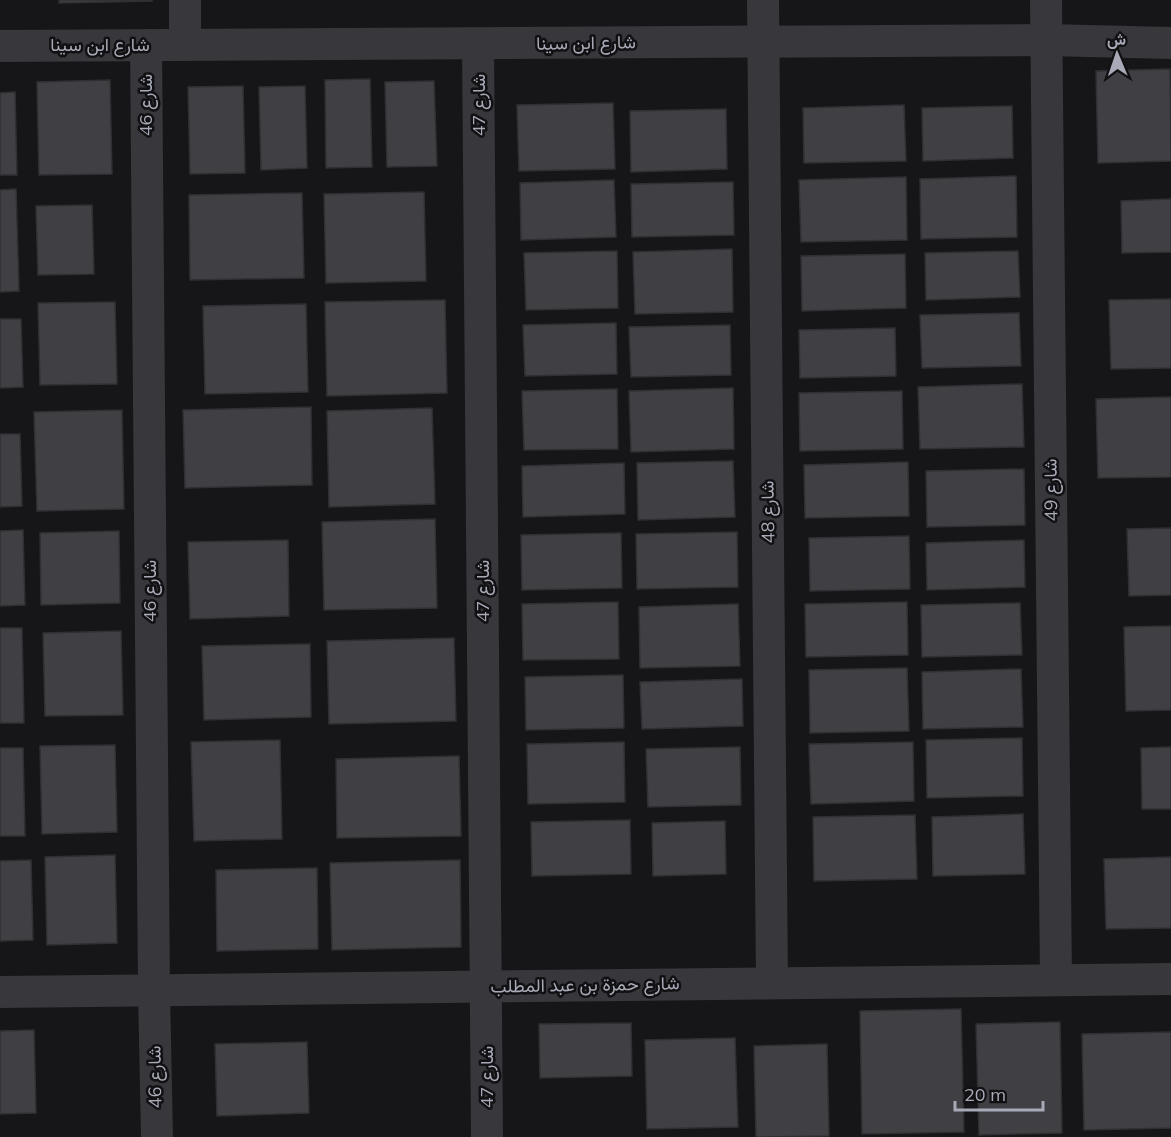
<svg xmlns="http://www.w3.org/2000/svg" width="1171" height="1137" viewBox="0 0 1171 1137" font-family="Mulish,Vazirmatn,sans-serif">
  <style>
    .building { fill: #403f44; stroke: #303033; stroke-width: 1.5 }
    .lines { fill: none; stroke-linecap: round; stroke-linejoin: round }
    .street { stroke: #37373c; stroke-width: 32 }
    .labels { text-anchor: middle; stroke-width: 5; stroke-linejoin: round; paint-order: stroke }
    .street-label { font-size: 18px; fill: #a8aab7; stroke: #111012 }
  </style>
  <rect width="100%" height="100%" fill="#161517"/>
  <g class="building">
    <polygon points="59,0 152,0 152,1 59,3"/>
    <polygon points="1170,69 1171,161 1098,163 1096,71"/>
    <polygon points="370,79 372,167 326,168 325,80"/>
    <polygon points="110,80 112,174 39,175 37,82"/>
    <polygon points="434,81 437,166 387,167 385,82"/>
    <polygon points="243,86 245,173 190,174 188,87"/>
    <polygon points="305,86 307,168 261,170 259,87"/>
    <polygon points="15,92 17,175 0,175 0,93"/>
    <polygon points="613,103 615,169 519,171 517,105"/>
    <polygon points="904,105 906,161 804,163 803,108"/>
    <polygon points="1012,106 1013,158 923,161 922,108"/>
    <polygon points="726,109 727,169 631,172 630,111"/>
    <polygon points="1016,176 1017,237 921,239 920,179"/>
    <polygon points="906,177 907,240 801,242 799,180"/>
    <polygon points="614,180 616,237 521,240 520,183"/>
    <polygon points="733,182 734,235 632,237 631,184"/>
    <polygon points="16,189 19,291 0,292 0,190"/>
    <polygon points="424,192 426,281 326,283 324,194"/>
    <polygon points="302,193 304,278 190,280 189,195"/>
    <polygon points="1171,199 1171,252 1122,253 1121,201"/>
    <polygon points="92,205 94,274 38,275 36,206"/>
    <polygon points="732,249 733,312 635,314 633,252"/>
    <polygon points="617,251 618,308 526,310 524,253"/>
    <polygon points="1018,251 1020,297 926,300 925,253"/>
    <polygon points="905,254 906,308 802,311 801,256"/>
    <polygon points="1171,299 1171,368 1111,369 1109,300"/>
    <polygon points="445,300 447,393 327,396 325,302"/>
    <polygon points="115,302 117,384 40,385 38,303"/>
    <polygon points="306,304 308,392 205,394 203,306"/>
    <polygon points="1019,313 1021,366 922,368 920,315"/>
    <polygon points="0,319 21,319 23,387 0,388"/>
    <polygon points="616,323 617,374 525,376 523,325"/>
    <polygon points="730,325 731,375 631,377 629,327"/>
    <polygon points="895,328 896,376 800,378 799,330"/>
    <polygon points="1022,384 1024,447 920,449 918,387"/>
    <polygon points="733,388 734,449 631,452 629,391"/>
    <polygon points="617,389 618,449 524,450 522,391"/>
    <polygon points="902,391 903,449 800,451 799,393"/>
    <polygon points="1171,397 1171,477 1098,478 1096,399"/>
    <polygon points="311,407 312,485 185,488 183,410"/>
    <polygon points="432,408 435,504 329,507 327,411"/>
    <polygon points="122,410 124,509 37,511 34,412"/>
    <polygon points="0,434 20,434 22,506 0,507"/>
    <polygon points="733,461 735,517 638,520 637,463"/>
    <polygon points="908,462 909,516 805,518 804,465"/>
    <polygon points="624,463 625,514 523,517 522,466"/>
    <polygon points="1024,469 1025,525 927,527 926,471"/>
    <polygon points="435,519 437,608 324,610 322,522"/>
    <polygon points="1171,528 1171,595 1129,596 1127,529"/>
    <polygon points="23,530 25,605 0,606 0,531"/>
    <polygon points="119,531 120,603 41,605 40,533"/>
    <polygon points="737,532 738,587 637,589 636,534"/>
    <polygon points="621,533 622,588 522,590 521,535"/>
    <polygon points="909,536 910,589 810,591 809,538"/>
    <polygon points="288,540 289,616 190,619 188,542"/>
    <polygon points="1024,540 1025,587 927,590 926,543"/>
    <polygon points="618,602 619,659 523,660 522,604"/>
    <polygon points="907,602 908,655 806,657 805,604"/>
    <polygon points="1020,603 1022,655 922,657 921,605"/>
    <polygon points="738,604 740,666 640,668 639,607"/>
    <polygon points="1171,626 1171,710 1126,711 1124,627"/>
    <polygon points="0,628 22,628 24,723 0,723"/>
    <polygon points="121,631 123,715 45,716 43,633"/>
    <polygon points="454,638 456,721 329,724 327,641"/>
    <polygon points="310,644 311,717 204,720 202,646"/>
    <polygon points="907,668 909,731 810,733 809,670"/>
    <polygon points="1021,669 1023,727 923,729 922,672"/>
    <polygon points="623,675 624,728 526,730 525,677"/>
    <polygon points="742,679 743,726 642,729 640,682"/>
    <polygon points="1022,738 1023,796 927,798 926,740"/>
    <polygon points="280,740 282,839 194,841 191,742"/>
    <polygon points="624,742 625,802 528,804 527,744"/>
    <polygon points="913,742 914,801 811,804 809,744"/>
    <polygon points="115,745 117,832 42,834 40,746"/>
    <polygon points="740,747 741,805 648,807 646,749"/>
    <polygon points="1171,747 1171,809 1142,809 1141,748"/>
    <polygon points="0,748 23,748 25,836 0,836"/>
    <polygon points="459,756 461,836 337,838 336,759"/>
    <polygon points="1023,814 1025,874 933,876 932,817"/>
    <polygon points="915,815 917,879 814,881 813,817"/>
    <polygon points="630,820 631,874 532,876 531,822"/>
    <polygon points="725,821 726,874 653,876 652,823"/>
    <polygon points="115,855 117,943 47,945 45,857"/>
    <polygon points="1171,857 1171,928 1106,929 1104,859"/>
    <polygon points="31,860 33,940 0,941 0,861"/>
    <polygon points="460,860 461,947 332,950 330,863"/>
    <polygon points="317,868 318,949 217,951 216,870"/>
    <polygon points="961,1009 964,1132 862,1134 860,1011"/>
    <polygon points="1060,1022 1062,1133 979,1135 976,1024"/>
    <polygon points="631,1023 632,1076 540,1078 539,1024"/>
    <polygon points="34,1030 36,1113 0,1114 0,1031"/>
    <polygon points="1171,1032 1171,1128 1084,1130 1082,1034"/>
    <polygon points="735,1038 738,1127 647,1129 645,1040"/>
    <polygon points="307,1042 309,1113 217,1116 215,1044"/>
    <polygon points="827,1044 829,1136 756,1137 754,1046"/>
  </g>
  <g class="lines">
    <g class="street">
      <polyline points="185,0 185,45"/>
      <polyline points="763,0 772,983"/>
      <polyline points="1046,0 1056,980"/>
      <polyline points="478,44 487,1137"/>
      <polyline points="146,45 154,991 157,1137"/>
      <polyline points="0,46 1047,40 1171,43"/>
      <polyline points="0,992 1171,979"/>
    </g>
  </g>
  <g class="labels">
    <g class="street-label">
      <text transform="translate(586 43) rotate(-1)" y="6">شارع ابن سينا</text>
      <text x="100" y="51">شارع ابن سينا</text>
      <text transform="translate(146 105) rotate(-90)" y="6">شارع 46</text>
      <text transform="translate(479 105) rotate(-90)" y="6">شارع 47</text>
      <text transform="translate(1051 490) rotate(-91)" y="6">شارع 49</text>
      <text transform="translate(768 512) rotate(-91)" y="6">شارع 48</text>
      <text transform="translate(150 591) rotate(-90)" y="6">شارع 46</text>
      <text transform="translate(483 591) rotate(-90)" y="6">شارع 47</text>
      <text transform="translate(585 985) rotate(-1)" y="6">شارع حمزة بن عبد المطلب</text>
      <text transform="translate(155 1077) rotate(-91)" y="6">شارع 46</text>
      <text transform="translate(487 1077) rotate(-90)" y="6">شارع 47</text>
    </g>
  </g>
  <g transform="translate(1117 54) rotate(358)" stroke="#111012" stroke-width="4.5" paint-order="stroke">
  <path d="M0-4.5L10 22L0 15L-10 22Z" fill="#a8aab7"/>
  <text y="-9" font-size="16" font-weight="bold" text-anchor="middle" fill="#a8aab7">ش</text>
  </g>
  <path d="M955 1101v9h88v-9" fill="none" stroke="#a8aab7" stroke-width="3"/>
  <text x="964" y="1101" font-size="18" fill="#a8aab7" stroke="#111012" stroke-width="4.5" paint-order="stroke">20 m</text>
</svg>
